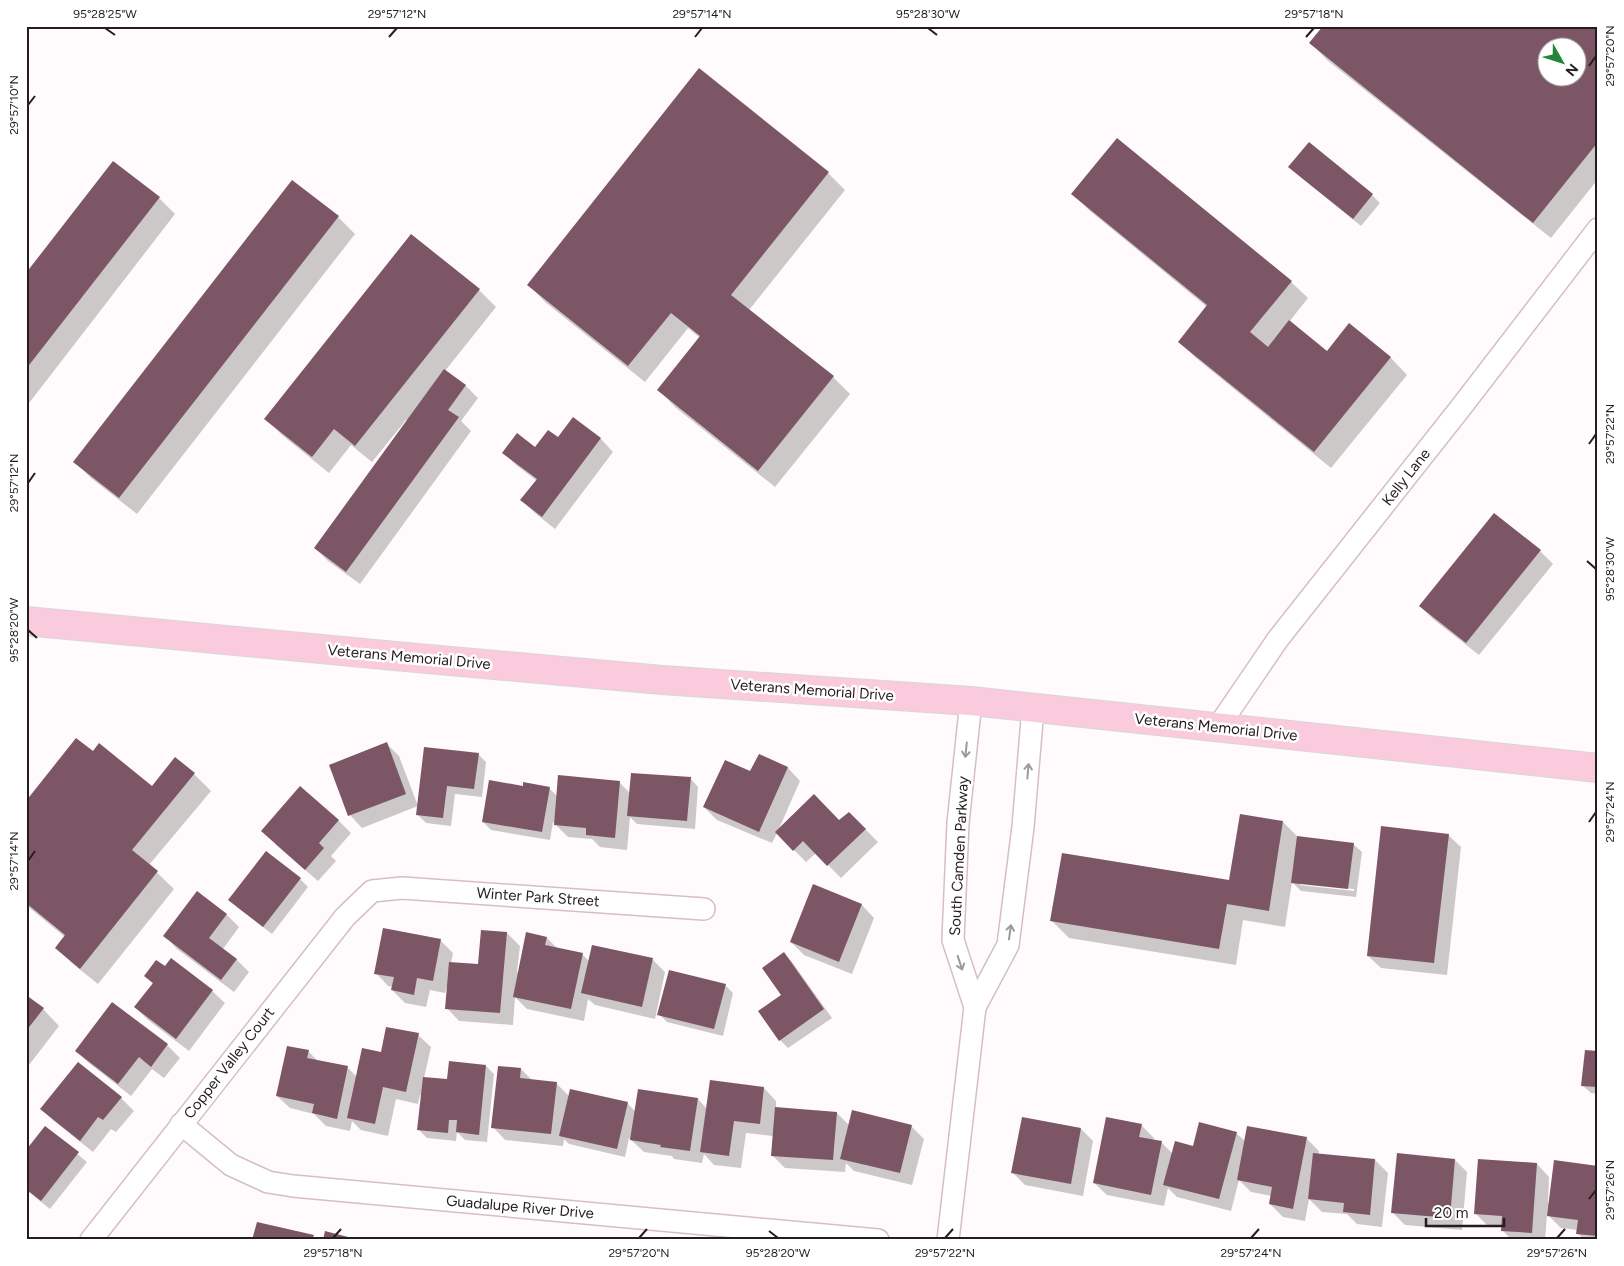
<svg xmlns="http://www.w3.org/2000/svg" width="1624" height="1266" viewBox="0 0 1624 1266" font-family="Figtree,sans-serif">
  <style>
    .shadow { fill: #0003; fill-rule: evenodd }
    .building { fill: #7c5664; fill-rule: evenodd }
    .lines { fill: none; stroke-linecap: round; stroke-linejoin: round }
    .street-casing { stroke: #d6bec6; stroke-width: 24 }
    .primary-casing { stroke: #d8d6d7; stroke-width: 30 }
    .street { stroke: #fff; stroke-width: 21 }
    .primary { stroke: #facbdc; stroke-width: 28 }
    .oneway { stroke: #9d999a }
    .ticks { fill: none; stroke: #251c1f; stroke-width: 2 }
    .labels { text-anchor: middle; stroke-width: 5; stroke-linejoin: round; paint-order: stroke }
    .street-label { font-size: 15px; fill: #251c1f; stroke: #fff }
    .neatline { fill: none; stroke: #251c1f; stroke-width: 2 }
    .ticks-label { font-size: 12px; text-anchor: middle; fill: #251c1f }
  </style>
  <rect width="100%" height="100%" fill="#fffafb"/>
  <g class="shadow">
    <path d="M 1598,26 L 1598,179 L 1551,238 L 1327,60 L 1311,43 ZM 1546,48 L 1576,48 L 1576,78 L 1546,78 Z"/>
    <polygon points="699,70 828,173 845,190 749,310 833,377 850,394 775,487 675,407 659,390 700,338 688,328 645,382 545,302 529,285"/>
    <polygon points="1298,175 1372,195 1380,203 1361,226"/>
    <polygon points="1073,194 1291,282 1308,298 1289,322 1327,353 1350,325 1391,358 1407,375 1331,468 1196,358 1179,342 1207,307 1090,211"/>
    <polygon points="159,198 175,214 26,407 26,275"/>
    <polygon points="338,217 355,234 137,514 91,478 75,462"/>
    <polygon points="411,236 479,290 496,307 445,371 466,386 478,398 461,421 471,431 360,584 328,561 315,548 408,421 406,420 372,462 351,445 329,473 282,435 266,419"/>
    <polygon points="573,419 601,439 613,452 555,529 535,513 522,500 537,481 516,465 504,453 536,448 558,439"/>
    <polygon points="1494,514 1540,551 1553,564 1479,655 1433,619 1420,606"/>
    <polygon points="387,744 399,756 418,806 362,828 350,815 330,765"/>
    <polygon points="93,753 152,788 175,759 194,774 211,791 149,865 174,889 98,984 73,964 56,948 65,937 26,905 26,803"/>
    <polygon points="478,754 486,762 482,797 455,794 451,826 426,823 417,814"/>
    <polygon points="759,755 788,768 800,781 778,831 840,822 849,813 878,842 841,878 816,853 806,862 777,833 772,843 717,820 704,807 751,773"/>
    <polygon points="690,778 698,787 695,829 637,824 630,817 627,850 600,847 592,839 568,837 553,822 550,840 491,830 483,822 524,787 549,788 557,796 619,782 630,793"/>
    <polygon points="338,820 351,833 331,856 336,861 318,881 275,844"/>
    <path d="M 1283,822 L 1298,837 L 1353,844 L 1362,852 L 1356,897 L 1301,891 L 1292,882 L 1285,927 L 1243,920 L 1236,965 L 1069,938 L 1052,921 L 1230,881 ZM 1300,883 L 1354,889 L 1354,891 L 1300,885 Z"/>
    <polygon points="1448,835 1461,847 1447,975 1381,968 1368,956"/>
    <polygon points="300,879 308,887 272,934 238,908 230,900"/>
    <polygon points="814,886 862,905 874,918 852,974 804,955 791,942"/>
    <polygon points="226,914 239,927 223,949 237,960 249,972 234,992 177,949 165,936"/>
    <polygon points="507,933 520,946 517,972 519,972 527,934 547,938 558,949 582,954 589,961 593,946 653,960 665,972 655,1019 595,1005 588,999 584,1021 527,1009 515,997 513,1025 459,1021 447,1008 448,986 447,986 445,993 430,990 426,1007 405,1003 392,990 393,987 388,986 376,973 440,940 453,953 451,963 479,966"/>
    <polygon points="784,954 792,962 832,1018 788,1048 780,1040"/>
    <polygon points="172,960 212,991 225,1003 189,1051 148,1020 135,1007 153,984 145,976 165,968"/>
    <polygon points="725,985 733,993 723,1036 667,1022 659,1014"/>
    <polygon points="26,997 43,1009 59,1026 26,1069"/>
    <polygon points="113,1003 167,1045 180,1058 164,1078 152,1069 131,1096 89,1063 76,1051"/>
    <polygon points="418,1035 431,1047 424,1078 448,1081 486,1066 494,1074 487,1142 465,1140 457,1132 456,1141 427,1138 419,1130 422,1095 420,1095 418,1104 396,1099 388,1136 361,1130 352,1121 350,1131 326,1126 314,1114 290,1108 277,1096 308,1051 319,1062 348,1068 357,1077 382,1053"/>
    <polygon points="1598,1052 1598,1094 1591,1093 1582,1085"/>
    <polygon points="78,1064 121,1098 134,1111 116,1132 111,1129 93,1152 54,1121 41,1109"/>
    <polygon points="521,1069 533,1081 556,1083 570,1097 627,1103 636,1112 698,1099 707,1109 764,1088 776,1101 776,1108 837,1113 850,1126 911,1126 924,1139 912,1185 854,1171 846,1163 845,1172 785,1168 772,1155 773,1136 746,1133 741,1168 714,1165 704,1154 702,1163 674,1159 672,1156 644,1152 629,1138 625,1157 569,1144 564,1139 563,1146 505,1140 493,1127"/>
    <polygon points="1141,1125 1154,1138 1153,1141 1161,1142 1173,1154 1236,1133 1246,1142 1306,1138 1319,1151 1318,1155 1375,1160 1388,1173 1382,1227 1357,1224 1347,1214 1322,1212 1309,1199 1305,1221 1283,1217 1270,1204 1272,1196 1251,1192 1239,1180 1231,1211 1177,1197 1168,1188 1164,1206 1107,1195 1094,1183"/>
    <polygon points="45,1127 87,1162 50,1209 26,1190 26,1152"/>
    <polygon points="1081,1129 1093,1141 1083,1196 1025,1185 1013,1173"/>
    <polygon points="1455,1160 1467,1172 1462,1230 1405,1225 1392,1212"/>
    <polygon points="1537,1164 1549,1177 1548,1203 1550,1203 1598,1167 1598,1240 1584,1240 1578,1233 1578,1230 1561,1228 1547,1214 1545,1240 1512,1240 1502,1230 1502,1227 1488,1226 1475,1213"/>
  </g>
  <g class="building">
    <path d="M 1323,26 L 1598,26 L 1598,142 L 1533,223 L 1309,43 ZM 1546,48 L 1576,48 L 1576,78 L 1546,78 Z"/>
    <polygon points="699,68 829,172 731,295 834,376 758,471 657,390 700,336 671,313 628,366 527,285"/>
    <polygon points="1117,138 1292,281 1250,332 1268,347 1289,320 1327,351 1349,323 1391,357 1314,452 1178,342 1207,305 1071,194"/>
    <polygon points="1309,142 1373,194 1353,219 1288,167"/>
    <polygon points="113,161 160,197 26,369 26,273"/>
    <polygon points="292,180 339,216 119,498 73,462"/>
    <polygon points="411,234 480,289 355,446 334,429 312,457 264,419"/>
    <polygon points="444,369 466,385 448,410 459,417 346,572 314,548"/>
    <polygon points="573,417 601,438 542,517 520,500 537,479 502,453 517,433 535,447 548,430 558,437"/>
    <polygon points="1494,513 1541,550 1466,643 1419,606"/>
    <polygon points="76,738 93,751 99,743 152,786 175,757 195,773 132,850 158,871 80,969 55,948 65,935 26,903 26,801"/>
    <polygon points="387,742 406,794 348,816 329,765"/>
    <polygon points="424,747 479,753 474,789 447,786 443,818 416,815"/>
    <polygon points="759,754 788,767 759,832 703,807 725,760 750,771"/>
    <polygon points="631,773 691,777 687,821 627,816"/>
    <polygon points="558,775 620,781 615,838 586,835 586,828 554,825"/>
    <polygon points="489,780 523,786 523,782 550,787 542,832 482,822"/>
    <polygon points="300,786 339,820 319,843 324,848 305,870 261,831"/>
    <polygon points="814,794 839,820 849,812 866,829 827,866 803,841 793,851 775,832"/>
    <polygon points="1240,814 1283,821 1269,911 1227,904 1219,949 1050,921 1062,853 1229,880"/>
    <polygon points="1381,826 1449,834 1434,963 1367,956"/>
    <polygon points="1297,836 1354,843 1348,889 1291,883"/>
    <polygon points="266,851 301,878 263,927 228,900"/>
    <polygon points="813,884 862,904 839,962 790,942"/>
    <polygon points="197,891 227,914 209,938 237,959 221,980 163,936"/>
    <polygon points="383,928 441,939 433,981 417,978 414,995 391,990 394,977 374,974"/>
    <polygon points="481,930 507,932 500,1013 445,1009 449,962 478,964"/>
    <polygon points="526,932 547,937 545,945 583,953 571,1009 513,997"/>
    <polygon points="592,945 653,958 642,1007 581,993"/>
    <polygon points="784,952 824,1009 779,1041 758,1011 781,995 762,968"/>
    <polygon points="171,958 213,990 176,1039 134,1007 153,983 144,976 156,960 165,966"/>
    <polygon points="669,970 726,984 714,1029 657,1015"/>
    <polygon points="26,995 44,1008 26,1031"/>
    <polygon points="112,1002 168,1044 151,1067 139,1057 118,1084 75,1051"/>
    <polygon points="386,1027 419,1033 406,1092 383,1087 375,1124 347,1118 362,1048 381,1052"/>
    <polygon points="287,1046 309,1050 307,1058 348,1066 337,1119 312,1113 314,1104 276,1096"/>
    <polygon points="1585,1050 1598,1051 1598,1087 1581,1086"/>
    <polygon points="449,1061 486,1065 479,1135 456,1132 457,1120 449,1120 448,1133 417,1130 423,1077 447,1079"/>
    <polygon points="78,1062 122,1097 103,1120 98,1117 80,1141 40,1109"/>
    <polygon points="498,1066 521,1068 520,1078 557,1082 551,1134 491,1128"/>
    <polygon points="710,1080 764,1087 760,1124 734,1121 729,1156 700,1152"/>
    <polygon points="570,1089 628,1102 617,1149 559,1136"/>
    <polygon points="638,1089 698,1098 690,1151 660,1147 661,1145 630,1140"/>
    <polygon points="775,1107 837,1112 833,1160 771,1156"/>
    <polygon points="852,1110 912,1125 900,1173 840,1159"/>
    <polygon points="1022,1117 1081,1128 1071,1184 1011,1173"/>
    <polygon points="1106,1117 1142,1124 1139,1137 1162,1141 1151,1195 1093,1183"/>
    <polygon points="1199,1122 1237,1132 1219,1199 1163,1185 1175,1141 1193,1146"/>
    <polygon points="45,1126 79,1152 41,1201 26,1189 26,1150"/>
    <polygon points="1247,1126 1307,1137 1293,1209 1269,1204 1272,1187 1237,1180"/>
    <polygon points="1313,1153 1375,1159 1370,1215 1343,1212 1344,1203 1308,1199"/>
    <polygon points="1397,1153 1455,1159 1450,1218 1391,1213"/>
    <polygon points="1478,1159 1537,1163 1532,1233 1501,1231 1502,1216 1474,1214"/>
    <polygon points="1554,1160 1598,1166 1598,1236 1576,1234 1578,1220 1547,1216"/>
    <polygon points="257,1222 314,1235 312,1240 252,1240"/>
    <polygon points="325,1231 348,1237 348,1240 323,1240"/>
  </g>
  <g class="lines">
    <defs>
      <g id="street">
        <polyline points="971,701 958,823 953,940 975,1007"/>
        <polyline points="1218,727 1278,639 1462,406 1598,229"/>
        <polyline points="181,1124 231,1165 268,1182 293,1186 878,1240"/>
        <polyline points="91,1240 345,917 372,891 402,888 704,909"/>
        <polyline points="948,1240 975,1007 1008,945 1023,827 1033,708"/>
      </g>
      <polyline id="primary" points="26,621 395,656 662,680 971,701 1598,768"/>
    </defs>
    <use href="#street" class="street-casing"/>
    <use href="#primary" class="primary-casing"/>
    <use href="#street" class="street"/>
    <use href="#primary" class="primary"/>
  </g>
  <defs><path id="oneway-shaft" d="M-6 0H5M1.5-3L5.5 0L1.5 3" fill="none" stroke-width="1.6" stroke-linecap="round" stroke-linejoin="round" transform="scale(1.25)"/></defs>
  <g class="oneway">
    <use href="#oneway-shaft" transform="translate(966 750) rotate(96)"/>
    <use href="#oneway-shaft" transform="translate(1028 771) rotate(-85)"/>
    <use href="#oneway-shaft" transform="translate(1010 932) rotate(-82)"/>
    <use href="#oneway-shaft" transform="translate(960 963) rotate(72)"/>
  </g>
  <path class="ticks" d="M 105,28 L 115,35M 928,28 L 937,35M 389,37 L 397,28M 695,37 L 702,28M 1306,37 L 1314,28M 1589,66 L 1596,56M 28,105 L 35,96M 1589,444 L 1596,434M 28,483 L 35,473M 1587,561 L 1596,569M 28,630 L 37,638M 1589,822 L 1596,812M 28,861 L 35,851M 1589,1199 L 1596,1190M 769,1231 L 778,1238M 333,1238 L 341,1229M 639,1238 L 647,1229M 945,1238 L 953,1229M 1251,1238 L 1259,1229M 1557,1238 L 1565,1229"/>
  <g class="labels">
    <g class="street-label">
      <text transform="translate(1406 477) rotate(-52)" y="5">Kelly Lane</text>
      <text transform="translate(409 657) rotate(5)" y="5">Veterans Memorial Drive</text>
      <text transform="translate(812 690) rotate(4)" y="5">Veterans Memorial Drive</text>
      <text transform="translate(1216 727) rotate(6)" y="5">Veterans Memorial Drive</text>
      <text transform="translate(959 856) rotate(-87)" y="5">South Camden Parkway</text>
      <text transform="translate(538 897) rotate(4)" y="5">Winter Park Street</text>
      <text transform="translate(229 1063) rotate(-52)" y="5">Copper Valley Court</text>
      <text transform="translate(520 1207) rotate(5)" y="5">Guadalupe River Drive</text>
    </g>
  </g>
  <rect width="1624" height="1266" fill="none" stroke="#ffffff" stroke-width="55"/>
  <g transform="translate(1562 62) rotate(129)"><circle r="24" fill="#ffffff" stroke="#a8a4a5"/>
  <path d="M0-4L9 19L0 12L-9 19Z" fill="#268638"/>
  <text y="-8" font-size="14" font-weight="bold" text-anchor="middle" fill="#251c1f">N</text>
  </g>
  <path d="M1426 1218v8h78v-8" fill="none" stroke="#251c1f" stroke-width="2.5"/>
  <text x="1434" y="1218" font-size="15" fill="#251c1f" stroke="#ffffff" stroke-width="4" paint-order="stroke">20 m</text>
  <rect x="28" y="28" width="1568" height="1210" class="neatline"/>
  <g class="ticks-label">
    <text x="105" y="18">95°28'25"W</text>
    <text x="397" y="18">29°57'12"N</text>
    <text x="702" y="18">29°57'14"N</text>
    <text x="928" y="18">95°28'30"W</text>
    <text x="1314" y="18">29°57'18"N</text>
    <text transform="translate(1610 56) rotate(-90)" y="4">29°57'20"N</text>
    <text transform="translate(14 105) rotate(-90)" y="4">29°57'10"N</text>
    <text transform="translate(1610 434) rotate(-90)" y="4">29°57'22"N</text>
    <text transform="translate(14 483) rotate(-90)" y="4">29°57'12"N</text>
    <text transform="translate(1610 569) rotate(-90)" y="4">95°28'30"W</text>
    <text transform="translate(14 630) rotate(-90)" y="4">95°28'20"W</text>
    <text transform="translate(1610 812) rotate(-90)" y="4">29°57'24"N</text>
    <text transform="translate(14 861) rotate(-90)" y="4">29°57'14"N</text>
    <text transform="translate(1610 1190) rotate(-90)" y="4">29°57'26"N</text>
    <text x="333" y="1257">29°57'18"N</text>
    <text x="639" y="1257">29°57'20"N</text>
    <text x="778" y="1257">95°28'20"W</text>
    <text x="945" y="1257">29°57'22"N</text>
    <text x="1251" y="1257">29°57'24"N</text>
    <text x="1557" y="1257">29°57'26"N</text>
  </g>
</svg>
